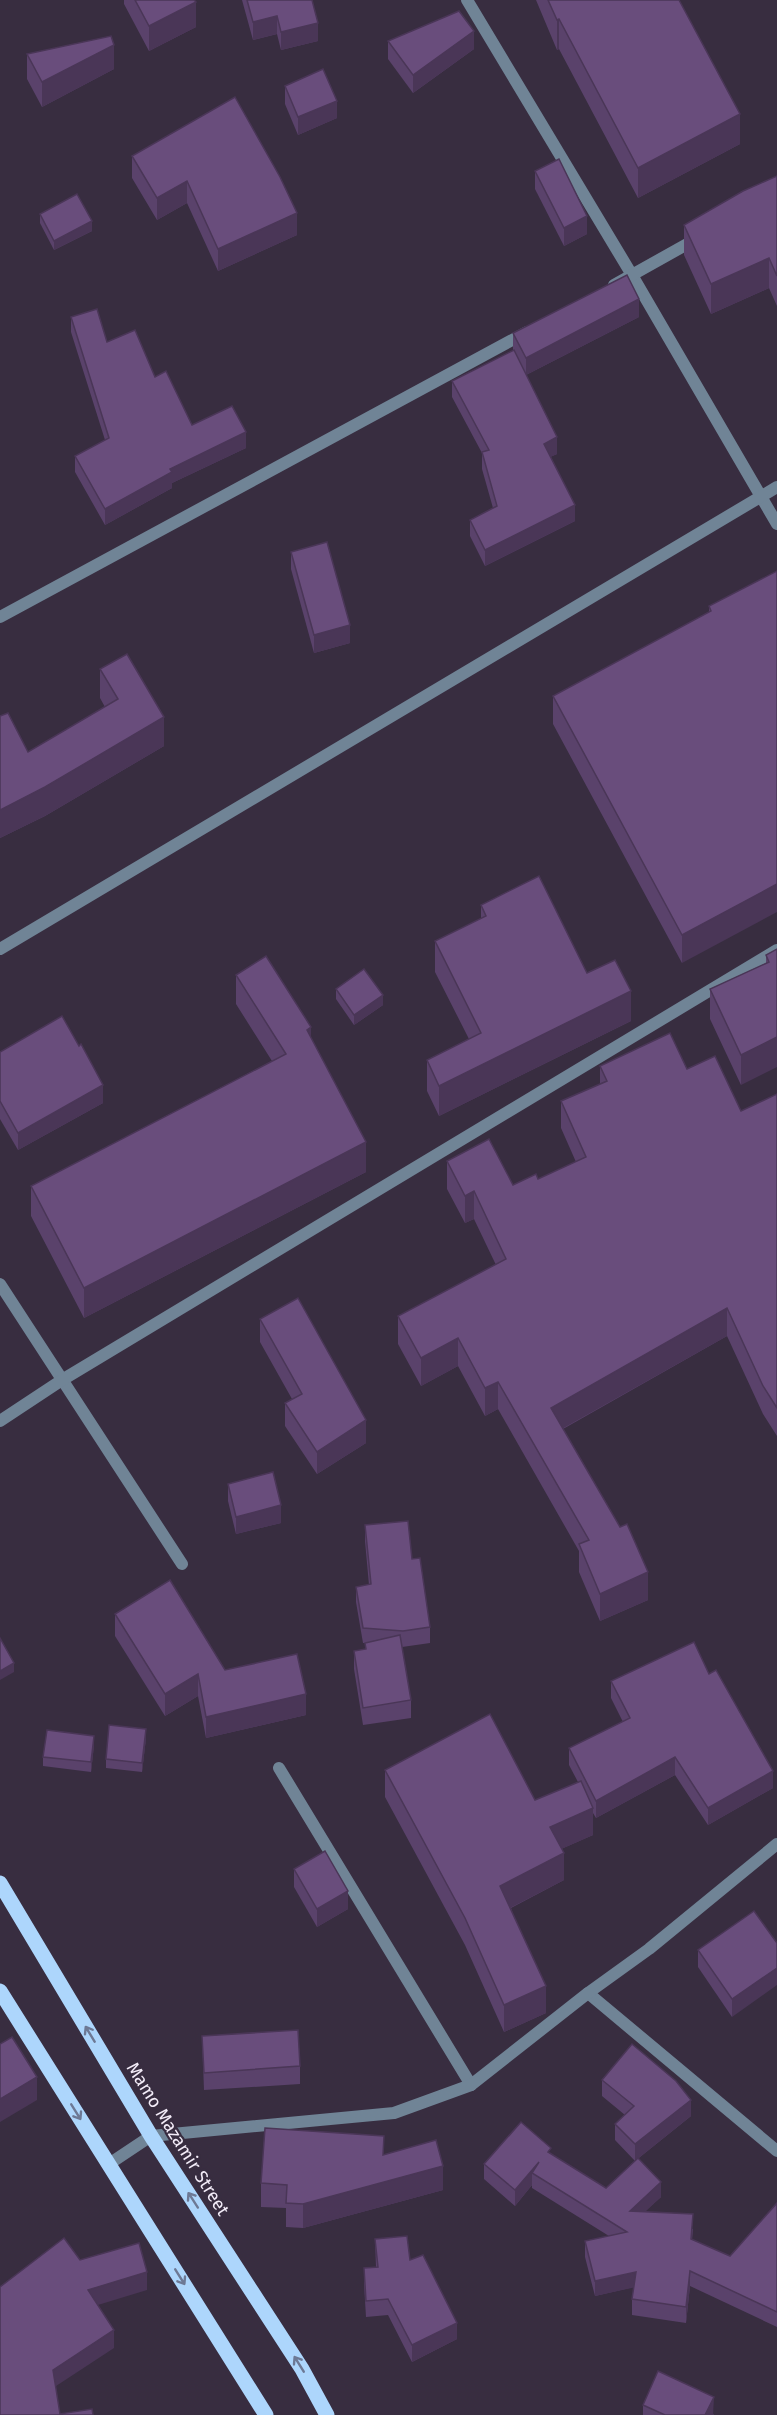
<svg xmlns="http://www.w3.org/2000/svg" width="777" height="2415" viewBox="0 0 777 2415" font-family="'Fira Sans',sans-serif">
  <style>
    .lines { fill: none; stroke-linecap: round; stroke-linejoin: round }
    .minor { stroke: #708496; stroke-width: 12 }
    .tertiary { stroke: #708496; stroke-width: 12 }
    .primary { stroke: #add6fc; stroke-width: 15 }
    .wall { fill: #5a426b }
    .shaded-wall { fill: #4a3657 }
    .building { fill: #694d7c; stroke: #4a3657; stroke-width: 1.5 }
    .oneway { stroke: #6d7995 }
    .labels { text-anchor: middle; stroke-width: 4.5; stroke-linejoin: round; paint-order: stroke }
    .street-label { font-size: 18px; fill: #f3ecf8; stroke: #382d40 }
  </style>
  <rect width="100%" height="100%" fill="#382d40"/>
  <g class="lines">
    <g class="minor">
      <polyline points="467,0 632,275 777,524"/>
      <polyline points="614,285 698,238"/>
      <polyline points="0,617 527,332"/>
      <polyline points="0,1284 182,1564"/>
      <polyline points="0,1421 62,1380 777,950"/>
      <polyline points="279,1768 471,2085"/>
      <polyline points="588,1993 777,2151"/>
      <polyline points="109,2164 151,2136 394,2113 471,2085 588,1993 649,1949 777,1844"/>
    </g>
    <polyline class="tertiary" points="0,949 777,487"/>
    <g class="primary">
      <polyline points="0,1883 151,2136 302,2369 327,2415"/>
      <polyline points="0,1991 266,2415"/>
    </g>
  </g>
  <g class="wall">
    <polygon points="124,0 194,0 196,27 149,51 124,4"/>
    <polygon points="242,0 312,0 318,41 281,50 277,34 253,40"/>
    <polygon points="536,0 679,0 740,144 638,198 559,49 557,50"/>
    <polygon points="388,41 474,49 413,93 388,59"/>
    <polygon points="27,54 114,69 42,107 27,79"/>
    <polygon points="285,86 337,118 298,135 285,104"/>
    <polygon points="235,97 297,235 218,271 187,203 157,220 132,178 132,156"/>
    <polygon points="535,171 587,234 564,246 535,189"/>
    <polygon points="777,176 777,306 769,288 711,314 684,255 684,225"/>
    <polygon points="40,214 92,231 54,250 40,223"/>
    <polygon points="71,317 107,342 155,377 192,425 246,448 172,483 172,488 105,525 75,472 75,456 105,440 71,332"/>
    <polygon points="639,317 526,375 557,454 550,457 575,521 485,566 470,536 470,520 493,508 482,469 482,453 452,397 452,381 513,351 513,333"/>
    <polygon points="291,552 350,643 314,653 291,569"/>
    <polygon points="777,571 682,963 553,724 553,696 709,612 709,606"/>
    <polygon points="100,669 164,746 45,816 0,838 0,716 28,752 105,707 100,698"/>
    <polygon points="481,905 587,973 631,1021 439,1116 427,1091 427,1060 469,1039 435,972 435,941 481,919"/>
    <polygon points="777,949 741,1085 710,1019 710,989 766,963 766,955"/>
    <polygon points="236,975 311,1038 366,1172 84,1318 31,1216 31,1186 272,1061 236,1004"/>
    <polygon points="336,989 383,1005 354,1025 336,999"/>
    <polygon points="0,1052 103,1103 18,1150 0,1119"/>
    <polygon points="600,1066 687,1069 741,1111 777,1094 777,1436 763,1414 727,1336 563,1429 648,1600 600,1621 579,1572 579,1551 498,1409 485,1416 458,1366 421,1386 398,1344 398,1316 496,1265 474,1219 465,1223 447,1189 447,1161 513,1185 538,1179 576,1162 561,1128 561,1101 600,1084"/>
    <polygon points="260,1319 366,1443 317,1474 285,1426 285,1403 292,1399 260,1342"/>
    <polygon points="228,1484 281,1523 236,1534 228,1501"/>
    <polygon points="365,1525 412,1559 430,1627 430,1643 402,1647 411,1700 411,1718 363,1725 354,1669 354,1651 365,1649 365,1643 363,1643 356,1602 356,1587 369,1585 365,1541"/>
    <polygon points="115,1614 225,1670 306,1715 206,1738 198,1696 165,1716 115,1636"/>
    <polygon points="709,1674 773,1788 708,1825 675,1775 596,1818 593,1813 593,1835 561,1849 564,1880 511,1908 546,2013 504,2032 465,1945 385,1797 385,1770 535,1800 578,1782 569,1765 569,1748 623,1722 611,1698 611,1681"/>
    <polygon points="146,1738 142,1772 106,1768 106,1759"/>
    <polygon points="94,1745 91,1772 43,1766 43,1757"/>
    <polygon points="294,1869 348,1909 317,1927 294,1887"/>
    <polygon points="754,1911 732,2017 698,1967 698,1950"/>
    <polygon points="202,2036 300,2066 300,2084 204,2090"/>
    <polygon points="602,2080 691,2116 635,2161 615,2140 615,2124 625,2115 602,2096"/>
    <polygon points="384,2154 443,2190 303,2228 286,2227 286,2208 261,2207 261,2183"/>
    <polygon points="551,2155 606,2188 661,2197 645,2211 693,2229 692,2240 730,2256 777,2203 777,2327 690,2286 686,2323 632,2315 632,2299 634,2287 595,2296 585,2257 585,2241 609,2236 532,2188 532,2185 515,2206 484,2179 484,2164"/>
    <polygon points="375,2239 410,2260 457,2339 412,2362 388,2315 366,2317 364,2284 364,2268 376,2267"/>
    <polygon points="643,2405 714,2414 713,2415 643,2415"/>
  </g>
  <g class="shaded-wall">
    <polygon points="196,2 196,27 149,51 149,26"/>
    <polygon points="277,16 277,34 253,40 253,22"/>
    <polygon points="559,19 559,49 557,50 557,20"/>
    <polygon points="318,23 318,41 281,50 281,32"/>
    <polygon points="474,31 474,49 413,93 413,75"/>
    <polygon points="114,45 114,69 42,107 42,82"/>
    <polygon points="337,101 337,118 298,135 298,117"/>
    <polygon points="740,114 740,144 638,198 638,168"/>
    <polygon points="187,181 187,203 157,220 157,198"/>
    <polygon points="297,213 297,235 218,271 218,249"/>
    <polygon points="587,216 587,234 564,246 564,228"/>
    <polygon points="92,221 92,231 54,250 54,241"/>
    <polygon points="769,258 769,288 711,314 711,284"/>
    <polygon points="639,299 639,317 526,375 526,358"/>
    <polygon points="246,432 246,448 172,483 172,488 105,525 105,509 170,469"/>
    <polygon points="557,437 557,454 544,460 544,444"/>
    <polygon points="575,505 575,521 485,566 485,550"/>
    <polygon points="350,625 350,643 314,653 314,635"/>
    <polygon points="164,717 164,746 45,816 0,838 0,810"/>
    <polygon points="777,884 777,912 682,963 682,935"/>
    <polygon points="631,991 631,1021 439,1116 439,1086"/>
    <polygon points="383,995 383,1005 354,1025 354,1015"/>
    <polygon points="311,1027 311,1056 307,1030"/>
    <polygon points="777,1037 777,1067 741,1085 741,1055"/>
    <polygon points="103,1085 103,1103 18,1150 18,1133"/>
    <polygon points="366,1142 366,1172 84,1318 84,1288"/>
    <polygon points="474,1191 474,1219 465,1223 465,1196"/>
    <polygon points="727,1308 727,1336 551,1435 551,1408"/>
    <polygon points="458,1338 458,1366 421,1386 421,1358"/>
    <polygon points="498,1382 498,1409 485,1416 485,1388"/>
    <polygon points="366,1420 366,1443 317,1474 317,1452"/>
    <polygon points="281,1505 281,1523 236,1534 236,1517"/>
    <polygon points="648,1572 648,1600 600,1621 600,1594"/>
    <polygon points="14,1663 14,1672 0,1680 0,1671"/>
    <polygon points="198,1674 198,1696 165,1716 165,1694"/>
    <polygon points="306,1694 306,1715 206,1738 206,1717"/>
    <polygon points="146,1729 146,1738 142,1772 142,1763"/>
    <polygon points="94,1736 94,1745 91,1772 91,1762"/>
    <polygon points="675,1757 675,1775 596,1818 596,1801"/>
    <polygon points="773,1771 773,1788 708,1825 708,1808"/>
    <polygon points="593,1808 593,1835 550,1854 550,1827"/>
    <polygon points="564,1853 564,1880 500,1913 500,1886"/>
    <polygon points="348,1891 348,1909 317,1927 317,1909"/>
    <polygon points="777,1968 777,1985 732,2017 732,1999"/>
    <polygon points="546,1986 546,2013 504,2032 504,2005"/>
    <polygon points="37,2077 37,2100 0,2122 0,2099"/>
    <polygon points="691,2100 691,2116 635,2161 635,2144"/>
    <polygon points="539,2162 532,2173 532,2185 515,2206 515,2190"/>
    <polygon points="443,2166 443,2190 303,2228 303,2204"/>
    <polygon points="661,2182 661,2197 630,2226 630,2211"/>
    <polygon points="690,2271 690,2286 686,2323 686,2307"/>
    <polygon points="147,2272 147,2290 88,2308 88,2290"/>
    <polygon points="636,2272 636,2287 595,2296 595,2281"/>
    <polygon points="457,2323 457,2339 412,2362 412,2345"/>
    <polygon points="114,2330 114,2348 53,2388 53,2370"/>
    <polygon points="714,2397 713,2415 705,2415"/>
  </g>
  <g class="building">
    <polygon points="135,0 194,0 196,2 149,26"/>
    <polygon points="247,0 312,0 318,23 281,32 277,16 253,22"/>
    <polygon points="548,0 679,0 740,114 638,168 559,19 557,20"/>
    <polygon points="459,11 474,31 413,75 388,41"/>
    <polygon points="111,36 114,45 42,82 27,54"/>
    <polygon points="323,69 337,101 298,117 285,86"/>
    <polygon points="235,97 280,177 297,213 218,249 187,181 157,198 132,156"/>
    <polygon points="559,159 587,216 564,228 535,171"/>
    <polygon points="777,176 777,276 769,258 711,284 684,225 743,191"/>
    <polygon points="77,194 92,221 54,241 40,214"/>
    <polygon points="627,275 639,299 526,358 513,333"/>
    <polygon points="97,309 107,342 135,330 155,377 166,371 192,425 232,406 246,432 170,469 172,472 105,509 75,456 109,438 71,317"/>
    <polygon points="514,350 557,437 544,444 575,505 485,550 470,520 497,506 482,452 489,450 452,381"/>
    <polygon points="327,542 350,625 314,635 291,552"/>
    <polygon points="777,571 777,884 682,935 553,696 711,611 709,606"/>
    <polygon points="127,654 164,717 45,787 0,810 0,716 8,713 28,752 118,699 100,669"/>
    <polygon points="539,876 587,973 615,960 631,991 439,1086 427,1060 481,1033 435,941 486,916 481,905"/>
    <polygon points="777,949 777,1037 741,1055 710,989 769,962 766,955"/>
    <polygon points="266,956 311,1027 307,1030 366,1142 84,1288 31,1186 286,1054 236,975"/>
    <polygon points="364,969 383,995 354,1015 336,989"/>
    <polygon points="62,1016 79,1046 81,1044 103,1085 18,1133 0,1101 0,1052"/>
    <polygon points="670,1033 687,1069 715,1056 741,1111 777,1094 777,1408 763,1386 727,1308 551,1408 620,1527 627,1524 648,1572 600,1594 579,1544 589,1540 498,1382 485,1388 458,1338 421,1358 398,1316 506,1259 474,1191 465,1196 447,1161 489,1139 513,1185 536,1174 538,1179 586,1157 561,1101 607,1081 600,1066"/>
    <polygon points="298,1298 366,1420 317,1452 285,1403 302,1394 260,1319"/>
    <polygon points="273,1472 281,1505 236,1517 228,1484"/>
    <polygon points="408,1521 412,1559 420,1558 430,1627 403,1631 363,1628 356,1587 371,1584 365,1525"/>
    <polygon points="170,1580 225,1670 297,1654 306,1694 206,1717 198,1674 165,1694 115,1614"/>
    <polygon points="400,1635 411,1700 363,1708 354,1651 366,1649 365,1643"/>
    <polygon points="0,1638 14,1663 0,1671"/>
    <polygon points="694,1642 709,1674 716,1670 773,1771 708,1808 675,1757 596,1801 569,1748 630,1718 611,1681"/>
    <polygon points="490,1714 535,1800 581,1781 593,1808 550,1827 564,1853 500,1886 546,1986 504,2005 465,1918 385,1770"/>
    <polygon points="109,1725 146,1729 142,1763 106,1759"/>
    <polygon points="47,1730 94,1736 91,1762 43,1757"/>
    <polygon points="325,1851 348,1891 317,1909 294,1869"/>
    <polygon points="754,1911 777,1943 777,1968 732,1999 698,1950"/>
    <polygon points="298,2030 300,2066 204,2073 202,2036"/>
    <polygon points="12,2037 37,2077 0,2099 0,2044"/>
    <polygon points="632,2044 676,2081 691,2100 635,2144 615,2124 634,2106 602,2080"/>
    <polygon points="521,2122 551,2148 548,2152 606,2188 638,2158 661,2182 630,2211 693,2214 691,2239 730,2256 777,2203 777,2312 690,2271 686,2307 632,2299 636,2272 595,2281 585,2241 627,2232 532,2173 539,2162 515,2190 484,2164"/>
    <polygon points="265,2128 384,2136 383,2155 436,2140 443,2166 303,2204 286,2203 287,2185 261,2183"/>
    <polygon points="407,2236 410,2260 423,2255 457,2323 412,2345 388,2299 366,2301 364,2268 378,2267 375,2239"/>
    <polygon points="64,2238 80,2260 139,2243 147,2272 88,2290 114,2330 53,2370 60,2414 92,2409 93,2415 0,2415 0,2287"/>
    <polygon points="658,2371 714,2397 705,2415 665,2415 643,2405"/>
  </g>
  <defs><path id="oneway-shaft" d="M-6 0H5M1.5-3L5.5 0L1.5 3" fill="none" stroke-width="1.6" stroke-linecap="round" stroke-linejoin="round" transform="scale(1.5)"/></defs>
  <g class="oneway">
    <use href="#oneway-shaft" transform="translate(90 2034) rotate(-121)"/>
    <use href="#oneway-shaft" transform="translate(76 2112) rotate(58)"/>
    <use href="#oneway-shaft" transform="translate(193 2200) rotate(-123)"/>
    <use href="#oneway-shaft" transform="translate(180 2277) rotate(58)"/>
    <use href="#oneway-shaft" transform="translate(299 2364) rotate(-122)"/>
  </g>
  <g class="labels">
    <g class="street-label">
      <text transform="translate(178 2139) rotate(58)" y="6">Mamo Mazamir Street</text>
    </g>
  </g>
</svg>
